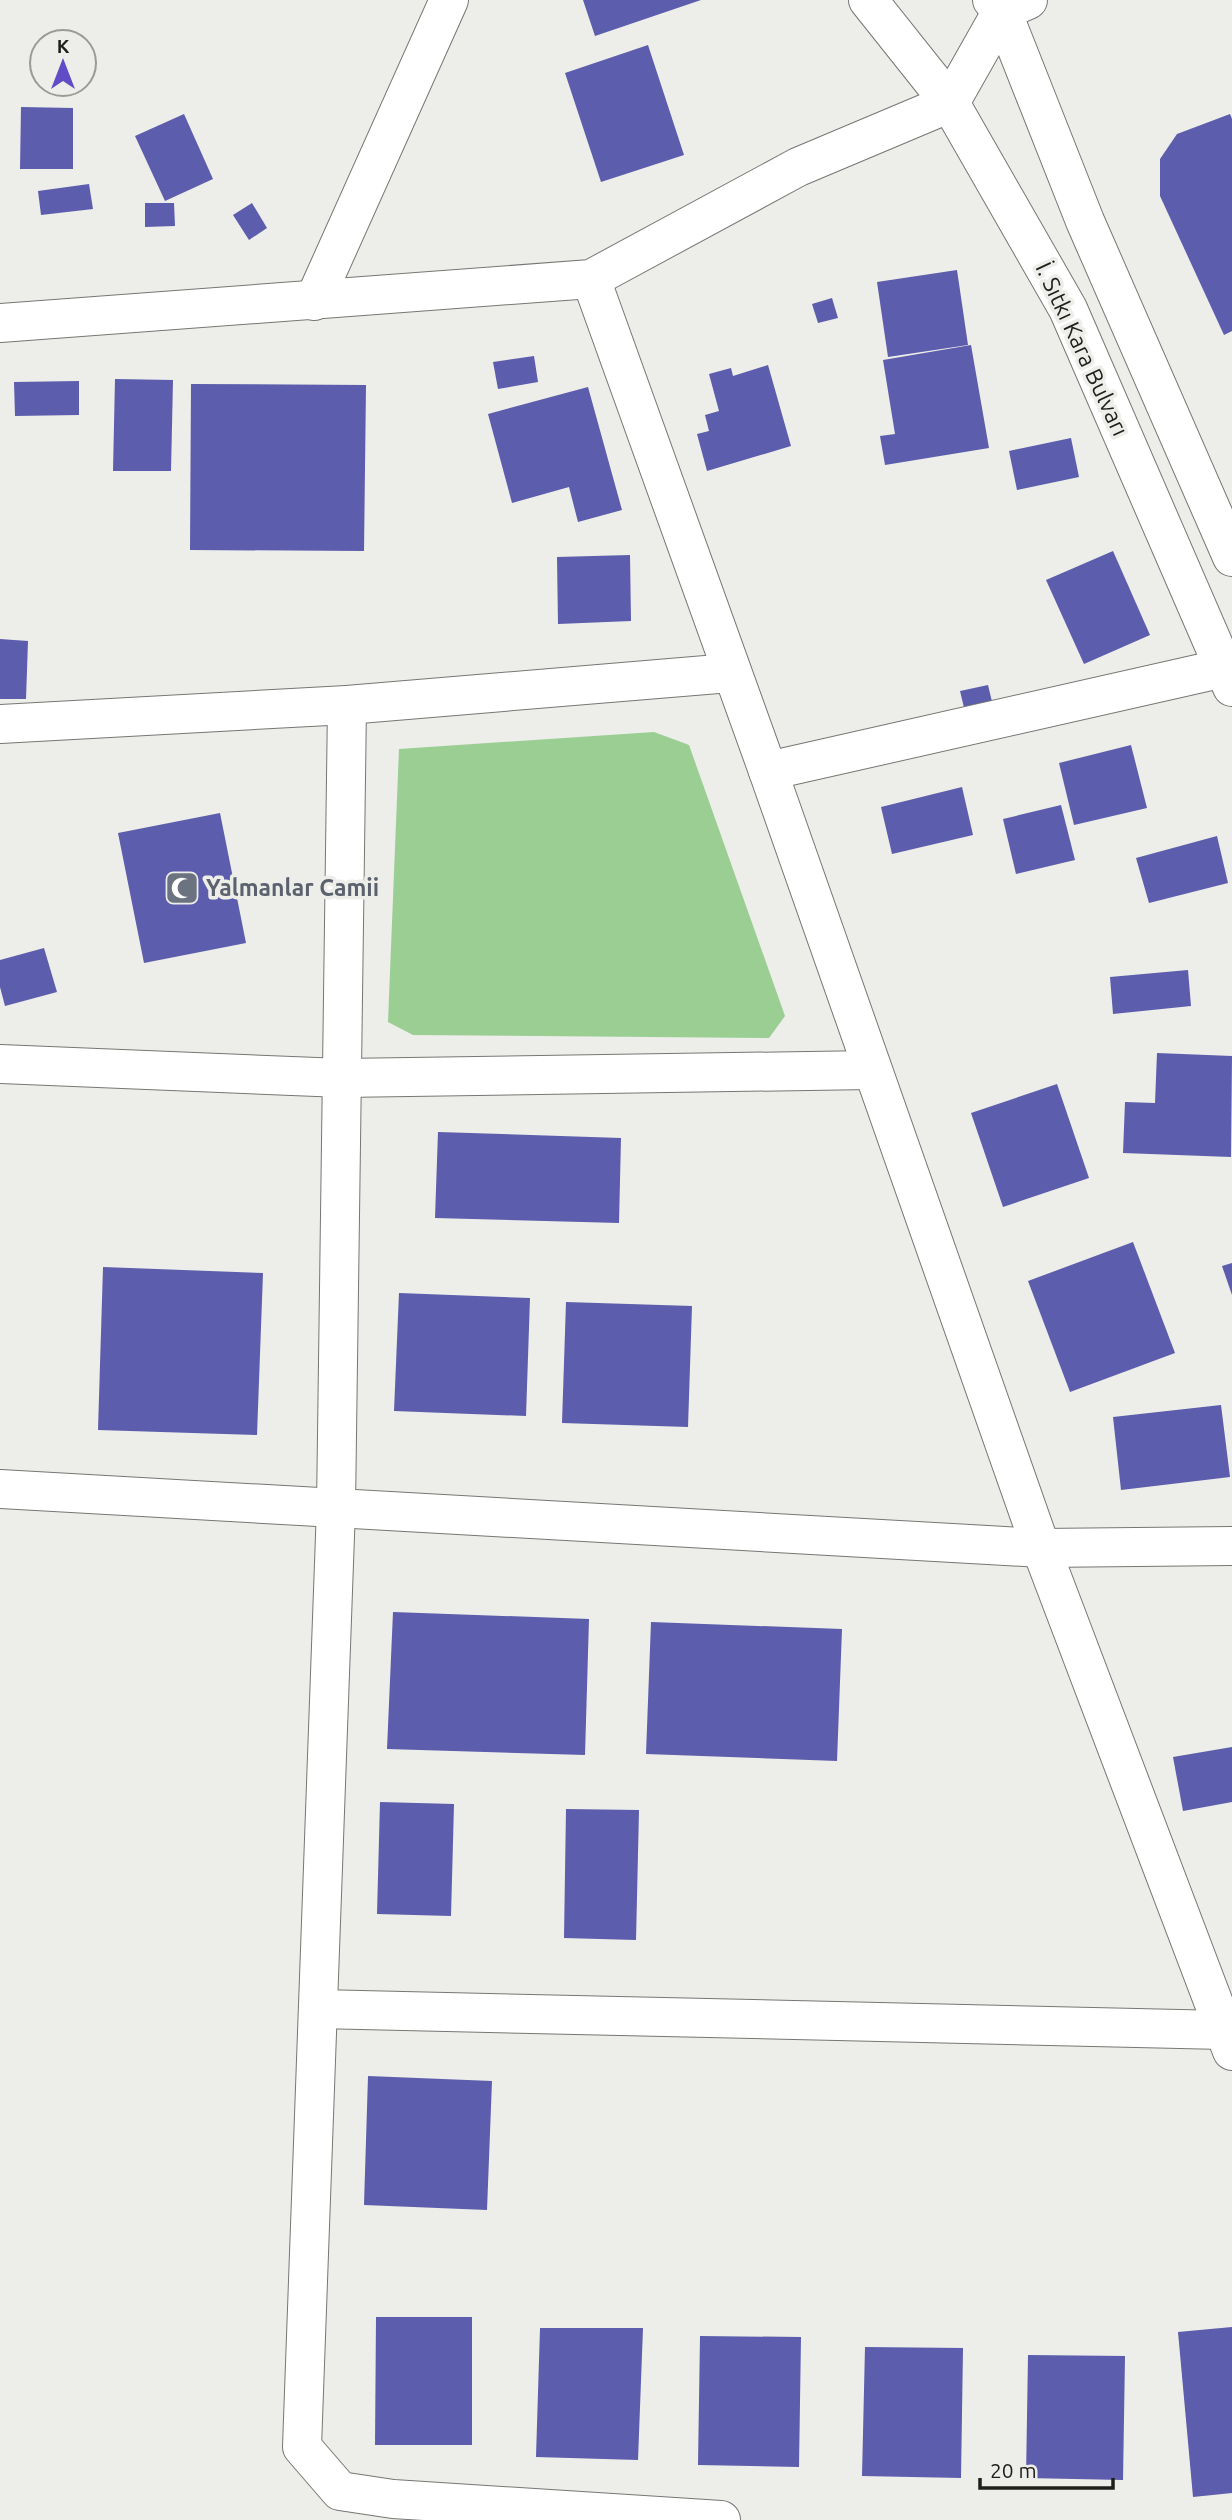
<svg xmlns="http://www.w3.org/2000/svg" width="1232" height="2520" viewBox="0 0 1232 2520" font-family="Ubuntu,sans-serif">
  <style>
    .green { fill: #9ace93 }
    .building { fill: #5c5dac }
    .lines { fill: none; stroke-linecap: round; stroke-linejoin: round }
    .minor-casing { stroke: #777673; stroke-width: 40 }
    .secondary-casing { stroke: #777673; stroke-width: 40 }
    .minor { stroke: #fff; stroke-width: 38 }
    .secondary { stroke: #fff; stroke-width: 38 }
    .labels { text-anchor: middle; stroke-width: 7; stroke-linejoin: round; paint-order: stroke }
    .street-label { font-size: 23px; fill: #1e1e1c; stroke: #edede9 }
    .worship-label { font-size: 23px; font-weight: bold; fill: #5b616d; stroke: #edede9; text-anchor: start }
  </style>
  <rect width="100%" height="100%" fill="#edede9"/>
  <polygon class="green" points="654,732 689,745 785,1016 769,1038 413,1035 388,1022 399,749"/>
  <g class="building">
    <polygon points="583,0 701,0 595,36"/>
    <polygon points="648,45 684,155 601,182 565,73"/>
    <polygon points="21,107 73,108 73,169 20,169"/>
    <polygon points="184,114 213,179 165,201 135,136"/>
    <polygon points="1230,114 1232,119 1232,331 1224,335 1160,196 1160,159 1177,134"/>
    <polygon points="89,184 93,209 41,215 38,191"/>
    <polygon points="145,203 174,203 175,226 145,227"/>
    <polygon points="252,203 267,228 249,240 233,215"/>
    <polygon points="957,270 968,345 888,357 877,282"/>
    <polygon points="832,298 838,318 818,323 812,304"/>
    <polygon points="971,345 989,448 885,465 880,436 895,434 883,360"/>
    <polygon points="534,356 538,382 498,389 493,362"/>
    <polygon points="768,365 791,446 707,471 697,434 709,431 705,415 719,411 709,374 731,368 733,376"/>
    <polygon points="115,379 173,380 171,471 113,471"/>
    <polygon points="79,381 79,415 15,416 14,382"/>
    <polygon points="191,384 366,385 364,551 190,550"/>
    <polygon points="588,387 622,510 578,522 569,487 512,503 488,414"/>
    <polygon points="1071,438 1079,477 1017,490 1009,451"/>
    <polygon points="1113,551 1150,635 1084,664 1046,580"/>
    <polygon points="630,555 631,621 558,624 557,557"/>
    <polygon points="0,639 28,641 26,699 0,699"/>
    <polygon points="988,685 994,710 966,716 960,691"/>
    <polygon points="1131,745 1147,808 1074,825 1059,763"/>
    <polygon points="962,787 973,835 892,854 881,807"/>
    <polygon points="1061,805 1075,860 1016,874 1003,819"/>
    <polygon points="220,813 246,943 144,963 118,833"/>
    <polygon points="1217,836 1228,883 1149,903 1136,858"/>
    <polygon points="44,948 57,992 5,1006 0,987 0,960"/>
    <polygon points="1188,970 1191,1006 1113,1014 1110,977"/>
    <polygon points="1157,1053 1232,1056 1231,1157 1123,1153 1125,1102 1155,1103"/>
    <polygon points="1057,1084 1089,1178 1003,1207 971,1113"/>
    <polygon points="438,1132 621,1138 619,1223 435,1218"/>
    <polygon points="1133,1242 1175,1353 1070,1392 1028,1281"/>
    <polygon points="1232,1263 1232,1295 1222,1266"/>
    <polygon points="103,1267 263,1273 257,1435 98,1430"/>
    <polygon points="399,1293 530,1298 526,1416 394,1411"/>
    <polygon points="566,1302 692,1306 688,1427 562,1423"/>
    <polygon points="1221,1405 1230,1477 1121,1490 1113,1417"/>
    <polygon points="393,1612 589,1619 585,1755 387,1749"/>
    <polygon points="651,1622 842,1629 837,1761 646,1754"/>
    <polygon points="1232,1747 1232,1802 1183,1811 1173,1757"/>
    <polygon points="380,1802 454,1804 451,1916 377,1914"/>
    <polygon points="566,1809 639,1810 636,1940 564,1938"/>
    <polygon points="368,2076 492,2081 487,2210 364,2205"/>
    <polygon points="376,2317 472,2317 472,2445 375,2445"/>
    <polygon points="1232,2327 1232,2493 1193,2497 1178,2332"/>
    <polygon points="540,2328 643,2328 638,2460 536,2457"/>
    <polygon points="700,2336 801,2337 799,2467 698,2465"/>
    <polygon points="865,2347 963,2348 961,2478 862,2476"/>
    <polygon points="1028,2355 1125,2356 1123,2480 1026,2478"/>
  </g>
  <g class="lines">
    <defs>
      <g id="minor">
        <polyline points="591,279 768,771 1041,1548 1232,2051"/>
        <polyline points="314,301 449,0"/>
        <polyline points="0,323 591,279 798,167 950,103 1002,11 1028,0"/>
        <polyline points="347,705 336,1508 302,2447 340,2491 393,2499 721,2520"/>
        <polyline points="0,724 347,705 730,673"/>
        <polyline points="768,771 1224,668"/>
        <polyline points="0,1064 342,1078 871,1070"/>
        <polyline points="0,1489 1041,1548 1232,1546"/>
        <polyline points="318,2009 1224,2030"/>
      </g>
      <g id="secondary">
        <polyline points="868,0 950,103 1068,309 1232,687"/>
        <polyline points="992,0 1002,11 1085,221 1232,557"/>
      </g>
    </defs>
    <use href="#minor" class="minor-casing"/>
    <use href="#secondary" class="secondary-casing"/>
    <use href="#minor" class="minor"/>
    <use href="#secondary" class="secondary"/>
  </g>
  <defs>
    <symbol id="mosque-square" viewBox="-11 -11 22 22"><rect x="-9" y="-9" width="18" height="18" rx="4" fill="#6b7280" stroke="#edede9"/><path d="M3.5-4.9A6 6 0 1 0 3.5 4.9A5 5 0 1 1 3.5-4.9Z" fill="#fff"/></symbol>
  </defs>
  <g fill-rule="evenodd">
    <use href="#mosque-square" x="163" y="869" width="38" height="38"/>
  </g>
  <g class="labels">
    <g class="street-label">
      <text transform="translate(1082 349) rotate(65)" y="8">İ. Sıtkı Kara Bulvarı</text>
    </g>
    <g class="worship-label">
      <text x="206" y="896">Yalmanlar Camii</text>
    </g>
  </g>
  <g transform="translate(63 63)"><circle r="33" fill="#edede9" stroke="#9a9a97" stroke-width="2"/>
  <path d="M0-5L12 26L0 18L-12 26Z" fill="#614cc5"/>
  <text y="-10" font-size="19" font-weight="bold" text-anchor="middle" fill="#1e1e1c">K</text>
  </g>
  <path d="M980 2478v10h133v-10" fill="none" stroke="#1e1e1c" stroke-width="3.5"/>
  <text x="990" y="2478" font-size="21" fill="#1e1e1c" stroke="#edede9" stroke-width="5" paint-order="stroke">20 m</text>
</svg>
